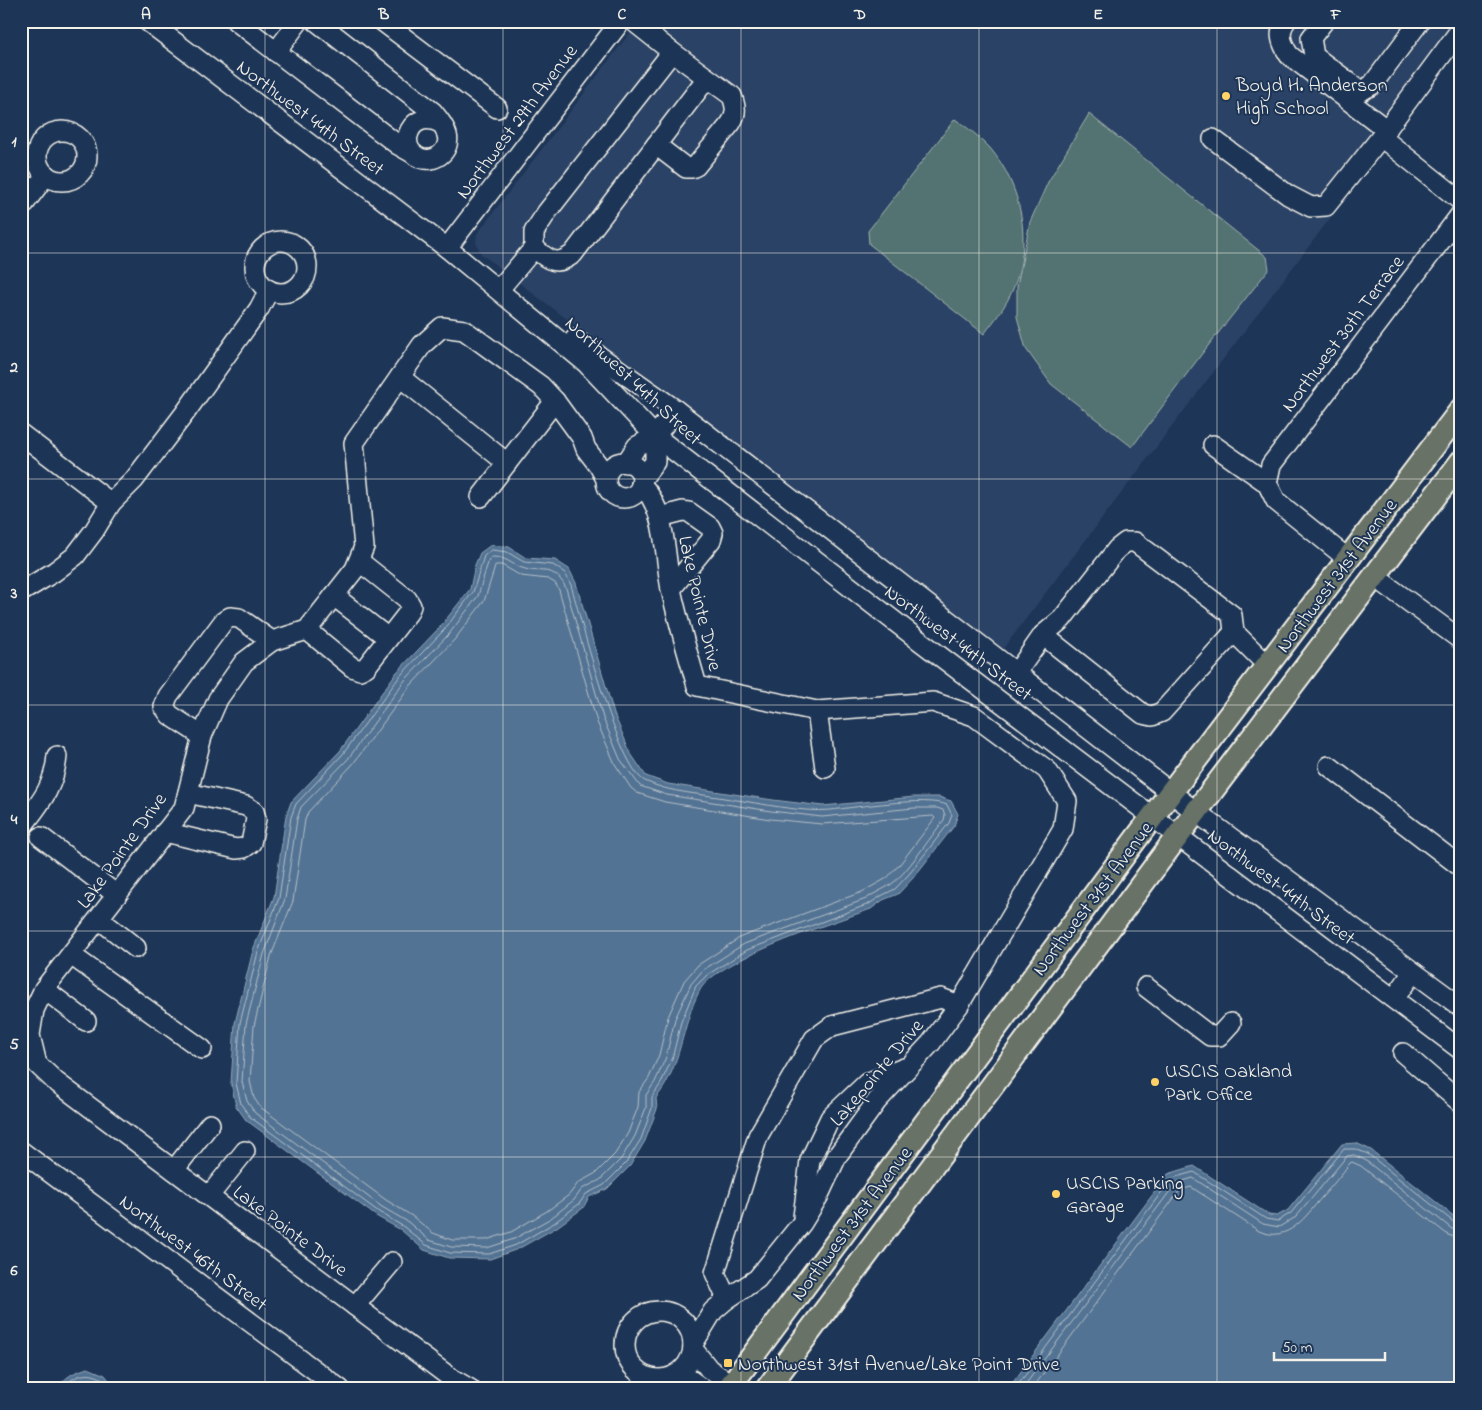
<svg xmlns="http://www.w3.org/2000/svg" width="1482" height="1410" viewBox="0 0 1482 1410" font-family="'Indie Flower',sans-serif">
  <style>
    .built { fill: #2b4265 }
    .green { fill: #527372; stroke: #a3b2ad }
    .water { fill: #537394; stroke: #93a5b6 }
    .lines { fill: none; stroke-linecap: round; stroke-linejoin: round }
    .shore { stroke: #b4bfc6; stroke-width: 1 }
    .minor-casing { stroke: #f4f1e8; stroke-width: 22 }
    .major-casing { stroke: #f4f1e8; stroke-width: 26 }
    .minor { stroke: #1d3557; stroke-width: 19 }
    .major { stroke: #687266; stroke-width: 22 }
    .grid { fill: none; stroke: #f4f1e8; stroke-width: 1; stroke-opacity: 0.55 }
    .poi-dot { fill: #ffd166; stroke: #1d3557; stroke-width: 2 }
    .labels { text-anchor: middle; stroke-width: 4; stroke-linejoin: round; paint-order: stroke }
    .poi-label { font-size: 20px; fill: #f4f1e8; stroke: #1d3557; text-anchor: start }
    .street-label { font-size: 20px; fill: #f4f1e8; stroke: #1d3557 }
    .neatline { fill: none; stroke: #f4f1e8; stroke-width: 2 }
    .grid-label { font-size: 16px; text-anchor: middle; font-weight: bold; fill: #f4f1e8 }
  </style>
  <rect width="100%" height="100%" fill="#1d3557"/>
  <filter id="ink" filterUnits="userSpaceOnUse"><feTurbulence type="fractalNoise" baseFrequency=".02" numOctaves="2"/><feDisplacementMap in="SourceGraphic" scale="10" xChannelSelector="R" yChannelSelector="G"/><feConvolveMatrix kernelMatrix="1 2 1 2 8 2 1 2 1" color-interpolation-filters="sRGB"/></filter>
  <g filter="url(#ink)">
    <polygon class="built" points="639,21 1461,21 1461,46 1003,649 481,254 476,243 477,234"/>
    <g class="green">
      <polygon points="1089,114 1267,257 1269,269 1204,351 1132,447 1051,384 1026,349 1017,317 1017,286 1030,222 1048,182"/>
      <path d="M 955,119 C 968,128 980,137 990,148 C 1022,186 1033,243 1013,289 C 1006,306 995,320 984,334 L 869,244 L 868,231 Z"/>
    </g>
    <g class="water">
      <path d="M 491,545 L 509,547 L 526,558 L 555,560 L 569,569 L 576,583 L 614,714 L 631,754 L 646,776 L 668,784 L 773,800 L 823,806 L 914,797 L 939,797 L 951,801 L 958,814 L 954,826 L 914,877 L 898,894 L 883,900 L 871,909 C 835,922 717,959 700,990 C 681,1025 682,1067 656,1098 L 657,1109 L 645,1141 L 630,1166 L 607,1189 L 589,1197 L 583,1208 L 557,1227 L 518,1249 L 490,1259 L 449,1258 L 424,1250 L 401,1230 L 376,1216 L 246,1120 L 236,1106 L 231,1083 L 235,1023 L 253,950 L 274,897 L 286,816 L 291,802 L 340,751 L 396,673 L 440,627 L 470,589 L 475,565 L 480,553 Z"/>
      <polygon points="1356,1143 1371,1150 1461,1222 1461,1389 1008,1389 1168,1174 1194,1166 1269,1215 1277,1216 1288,1210 1342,1144"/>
      <path d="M 88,1368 L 105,1375 L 116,1389 L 58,1389 C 65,1376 74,1372 88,1368 Z"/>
    </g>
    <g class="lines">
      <g class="shore">
        <path d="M 492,550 L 507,552 L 524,562 L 553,565 L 565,573 L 571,585 C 581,619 618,768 645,781 C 669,793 704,794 730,799 C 760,803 802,813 831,810 C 858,807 926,796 947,805 L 952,815 L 949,823 L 910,873 L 895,889 L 881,896 L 869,904 L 747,950 L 707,975 L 696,986 L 681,1022 L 672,1059 L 660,1085 L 652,1097 L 652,1108 L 641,1139 L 626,1163 L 604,1185 L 586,1194 L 579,1204 L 554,1223 L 516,1245 L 489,1254 L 450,1253 L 426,1245 L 404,1227 L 379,1212 L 250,1117 L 241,1104 L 236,1083 L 240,1023 L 258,952 L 279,898 L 291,817 L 296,804 L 343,754 L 400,676 L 444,630 L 473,592 L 484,556 Z"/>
        <path d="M 493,557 C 507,557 510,564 522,568 C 542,575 553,563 566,588 L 603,718 L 620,759 L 640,786 L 667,795 L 771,811 L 822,817 L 914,808 L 937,808 L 943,810 L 945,815 L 944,820 C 931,836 905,876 890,885 C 882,890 874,893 866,899 L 744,944 L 703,970 L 691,984 L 675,1019 L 666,1057 L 655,1082 L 646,1095 L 646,1108 L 635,1136 L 621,1159 L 600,1180 L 582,1189 L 574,1200 L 551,1218 L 514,1239 L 487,1248 L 451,1247 L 429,1240 L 408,1222 L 382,1207 L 255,1113 L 247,1101 L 242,1082 L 246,1024 L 264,954 L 285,899 L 297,819 L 301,807 L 348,759 L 405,680 L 449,634 L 478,596 L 486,569 L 489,560 Z"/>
        <polygon points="496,565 502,565 521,576 548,579 555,583 559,590 597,722 615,764 631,788 637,793 665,802 770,819 822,824 933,816 935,818 900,864 887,878 862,892 741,937 698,965 684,981 668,1017 659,1055 649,1078 639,1092 638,1107 628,1133 615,1154 596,1173 578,1183 569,1195 547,1211 511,1232 486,1240 452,1240 433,1233 412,1216 386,1200 260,1107 254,1098 250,1081 254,1026 271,956 293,901 305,820 308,812 353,764 411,685 455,639 484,601"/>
        <path d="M 64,1389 C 71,1375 89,1370 102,1379 C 105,1382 108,1386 110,1389"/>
        <polyline points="1015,1389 1172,1178 1194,1172 1266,1219 1278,1221 1291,1213 1344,1149 1355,1149 1368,1154 1456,1224 1461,1225"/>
        <polyline points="1022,1389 1176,1183 1193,1178 1263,1224 1279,1227 1296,1217 1347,1156 1354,1155 1365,1160 1452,1229 1461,1231"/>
        <path d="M 1032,1389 L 1180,1190 L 1191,1187 L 1259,1231 C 1288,1244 1306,1216 1322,1197 C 1332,1186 1341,1175 1350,1163 L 1352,1162 L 1361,1166 L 1448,1235 L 1461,1239"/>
      </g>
      <defs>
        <g id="minor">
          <polyline points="147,21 447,248 586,363 655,436 920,641 1461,1050"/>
          <polyline points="236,21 398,145 414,154"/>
          <path d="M 316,21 L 433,112 C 438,118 444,125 446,132 C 453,148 437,164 420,158 C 394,147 412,106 442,124"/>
          <polyline points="382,21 497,108"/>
          <path d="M 1286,21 C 1277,33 1282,44 1289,55 L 1387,130"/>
          <polyline points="1324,21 1311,38 1314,56 1361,91 1372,85 1420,21"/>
          <polyline points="276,52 299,21"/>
          <circle cx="62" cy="156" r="25"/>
          <polyline points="1381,137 1461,201"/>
          <polyline points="1213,139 1288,195 1311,207 1326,206 1381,137 1461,29"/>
          <polyline points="656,145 707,78"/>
          <polyline points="21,208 46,175"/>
          <circle cx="281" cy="267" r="26"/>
          <polyline points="447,248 621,21"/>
          <path d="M 534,248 C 549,260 556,267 573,254 L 656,145 L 686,168 L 692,168 L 696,166 L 731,123 C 737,113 736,107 732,96 L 672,52"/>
          <polyline points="501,287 534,248 534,232 547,212 672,52 633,21"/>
          <polyline points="575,339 676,410 1196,812 1461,1007"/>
          <polyline points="400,377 507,463 555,401"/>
          <polyline points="21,434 111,503"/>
          <polyline points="1213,445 1267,483 1276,501 1348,559"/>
          <circle cx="624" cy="480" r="18"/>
          <polyline points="626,463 637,446 655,436 676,410"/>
          <polyline points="642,479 655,462 655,436"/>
          <polyline points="1267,483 1271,465 1461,214"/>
          <path d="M 641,484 C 667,511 664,554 671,589 C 678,622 688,654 697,686 L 817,711 L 933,702 L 974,716 L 1047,770 L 1067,801 L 1063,829 L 959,1005 L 931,1043 L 877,1101 L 837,1156 L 818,1197 L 802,1223 L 757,1279 L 727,1299 L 713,1311 L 693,1344"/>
          <polyline points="481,497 507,463"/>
          <polyline points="660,517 683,511 689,512 710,527 713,533 711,540 671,589"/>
          <polyline points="1374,576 1461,640"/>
          <polyline points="21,592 54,572 75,556 94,531 111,503 134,480 185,413 259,309 269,290"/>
          <polyline points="334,596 388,638"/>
          <polyline points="307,630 352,667 360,670 366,667 408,613 411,606 407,599 359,561"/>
          <polyline points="1043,635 1062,619 1117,549 1126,542 1135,542 1232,615 1234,632"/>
          <polyline points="1017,672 1043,635 1143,714 1152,716 1162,712 1234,632 1267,665"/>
          <polyline points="817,711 825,768"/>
          <polyline points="202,736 170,715 164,707 168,696 223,622 230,617 239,618 272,641"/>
          <polyline points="1329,766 1461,867"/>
          <path d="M 21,828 C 40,803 54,788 57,756"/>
          <polyline points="165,832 236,849 244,848 251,843 256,819 254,811 246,806 188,793"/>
          <polyline points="41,837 117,895"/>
          <polyline points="99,919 136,948"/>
          <polyline points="71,955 202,1049"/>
          <polyline points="1146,987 1210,1036 1219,1036 1231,1023"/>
          <polyline points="44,989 86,1021"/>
          <polyline points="1394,999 1413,972"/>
          <polyline points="1403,1053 1461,1103"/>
          <polyline points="21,1151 340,1389"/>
          <polyline points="174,1170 210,1124"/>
          <polyline points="209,1196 245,1151"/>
          <polyline points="803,1217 810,1160 830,1118 867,1083 904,1068"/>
          <polyline points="727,1299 715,1273 758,1136 814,1039 832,1026 941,998 959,1005"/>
          <polyline points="355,1306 392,1262"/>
          <circle cx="659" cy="1345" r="34"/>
          <polyline points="693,1349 709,1369 731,1384"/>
          <polyline points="675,1375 685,1376 703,1389"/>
          <polyline points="470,1389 451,1378 55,1081 37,1064 30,1035 34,1010 44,989 184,808 202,736 218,699 244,662 272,641 307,630 355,569 364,547 354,443 422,345 442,327 464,330 541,386 555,401 582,438 586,449 599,466 606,479"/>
        </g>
        <g id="major">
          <polyline points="728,1389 1153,816 1461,410"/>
          <polyline points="767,1389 1171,845 1461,462"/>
        </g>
      </defs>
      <use href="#minor" class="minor-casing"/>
      <use href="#major" class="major-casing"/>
      <use href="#minor" class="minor"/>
      <use href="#major" class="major"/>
    </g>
  </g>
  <path class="grid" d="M 265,21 L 265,1389M 503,21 L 503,1389M 741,21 L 741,1389M 979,21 L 979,1389M 1217,21 L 1217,1389M 21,253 L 1461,253M 21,479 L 1461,479M 21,705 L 1461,705M 21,931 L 1461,931M 21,1157 L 1461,1157"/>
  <g class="poi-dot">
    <circle cx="1226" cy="96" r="5"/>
    <circle cx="1155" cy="1082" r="5"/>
    <circle cx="1056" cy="1194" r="5"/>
    <rect x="723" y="1358" width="10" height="10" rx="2.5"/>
  </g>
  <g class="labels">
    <g class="poi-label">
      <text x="1236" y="91">Boyd H. Anderson<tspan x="1236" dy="23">High School</tspan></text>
      <text x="1165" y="1077">USCIS Oakland<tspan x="1165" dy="23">Park Office</tspan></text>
      <text x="1066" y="1189">USCIS Parking<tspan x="1066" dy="23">Garage</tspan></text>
      <text x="738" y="1370">Northwest 31st Avenue/Lake Point Drive</text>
    </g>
    <g class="street-label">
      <text transform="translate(311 117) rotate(37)" y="7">Northwest 44th Street</text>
      <text transform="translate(516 121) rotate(-53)" y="7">Northwest 29th Avenue</text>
      <text transform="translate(1342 333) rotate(-53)" y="7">Northwest 30th Terrace</text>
      <text transform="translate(634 380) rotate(43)" y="7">Northwest 44th Street</text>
      <text transform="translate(1336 575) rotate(-53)" y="7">Northwest 31st Avenue</text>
      <text transform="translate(701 603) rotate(77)" y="7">Lake Pointe Drive</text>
      <text transform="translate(959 642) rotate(37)" y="7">Northwest 44th Street</text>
      <text transform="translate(121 850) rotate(-54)" y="7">Lake Pointe Drive</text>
      <text transform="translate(1282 886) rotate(37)" y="7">Northwest 44th Street</text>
      <text transform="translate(1092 898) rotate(-53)" y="7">Northwest 31st Avenue</text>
      <text transform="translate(876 1072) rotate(-50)" y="7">Lakepointe Drive</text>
      <text transform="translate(851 1223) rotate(-53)" y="7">Northwest 31st Avenue</text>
      <text transform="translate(291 1230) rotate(37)" y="7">Lake Pointe Drive</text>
      <text transform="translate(194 1252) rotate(37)" y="7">Northwest 46th Street</text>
    </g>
  </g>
  <rect width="1482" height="1410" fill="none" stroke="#1d3557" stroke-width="55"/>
  <path d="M1274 1352v8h111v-8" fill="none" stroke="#f4f1e8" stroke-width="2.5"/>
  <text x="1282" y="1352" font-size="15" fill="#f4f1e8" stroke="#1d3557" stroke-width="4" paint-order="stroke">50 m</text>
  <rect x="28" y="28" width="1426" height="1354" class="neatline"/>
  <g class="grid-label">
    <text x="146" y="19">A</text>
    <text x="384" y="19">B</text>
    <text x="622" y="19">C</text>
    <text x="860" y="19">D</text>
    <text x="1098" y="19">E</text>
    <text x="1336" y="19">F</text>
    <text x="14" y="146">1</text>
    <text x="14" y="372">2</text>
    <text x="14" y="598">3</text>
    <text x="14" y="824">4</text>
    <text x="14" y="1049">5</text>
    <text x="14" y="1275">6</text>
  </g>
</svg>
